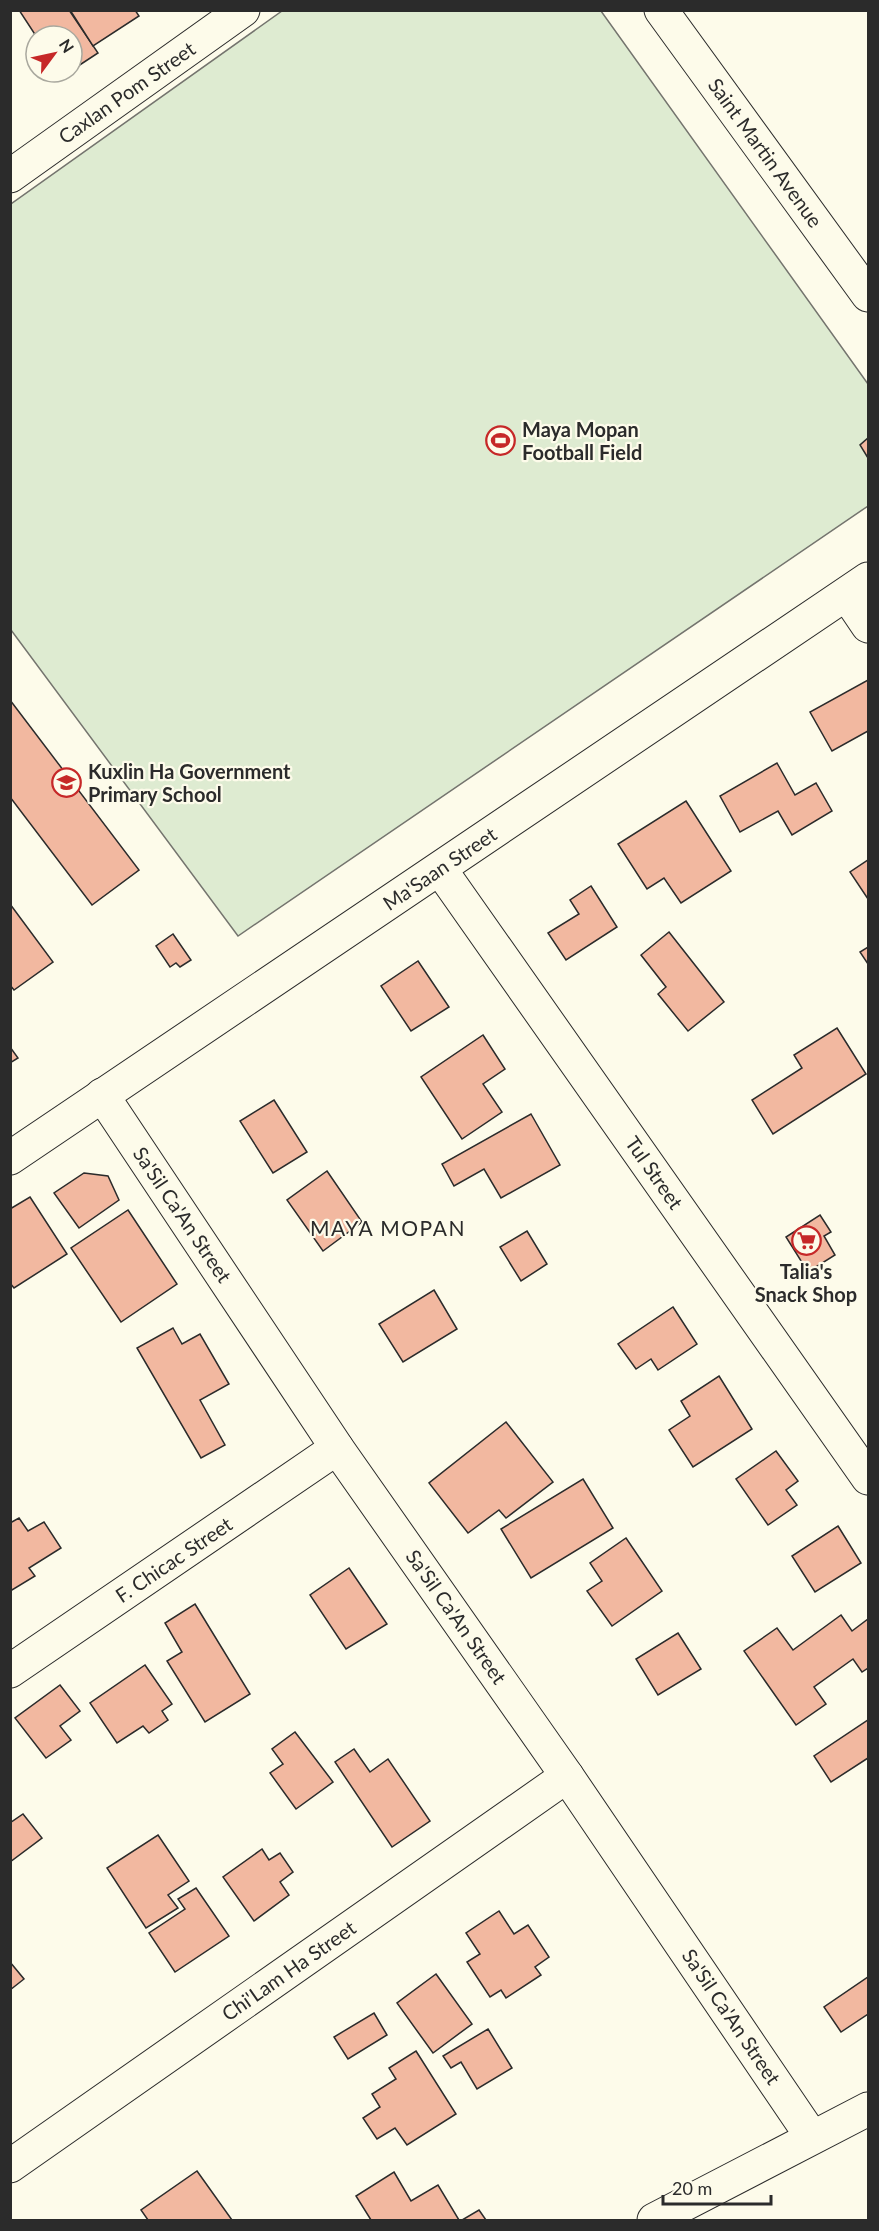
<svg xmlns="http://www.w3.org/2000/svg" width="879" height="2231" viewBox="0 0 879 2231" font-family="Lato,sans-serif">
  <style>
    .green { fill: #deebd1; stroke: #74746e; stroke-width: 1.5 }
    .building { fill: #f2b8a0; stroke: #2b2b2b; stroke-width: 1.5 }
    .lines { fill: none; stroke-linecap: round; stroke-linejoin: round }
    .street-casing { stroke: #2b2b2b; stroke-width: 35 }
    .secondary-casing { stroke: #2b2b2b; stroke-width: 35 }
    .street { stroke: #fdfbea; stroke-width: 33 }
    .secondary { stroke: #fdfbea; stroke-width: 33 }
    .labels { text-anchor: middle; stroke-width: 4.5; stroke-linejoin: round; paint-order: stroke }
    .street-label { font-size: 20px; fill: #2b2b2b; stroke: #fdfbea }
    .poi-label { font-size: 20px; font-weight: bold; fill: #2b2b2b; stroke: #fdfbea; text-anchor: start }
    .neighbourhood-label { font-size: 21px; letter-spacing: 1.5px; fill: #2b2b2b; stroke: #fdfbea }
  </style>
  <rect width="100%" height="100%" fill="#fdfbea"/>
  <polygon class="green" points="282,11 601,11 868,384 868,506 238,936 11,630 11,204"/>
  <g class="building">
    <polygon points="19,10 69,10 98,53 72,70 72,36 36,36"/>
    <polygon points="70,10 135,10 139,16 93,46"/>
    <polygon points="868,438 868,458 860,445"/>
    <polygon points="868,680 868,731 832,751 810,712"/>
    <polygon points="10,700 139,870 92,905 10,797"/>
    <polygon points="777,763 795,795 816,783 832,811 792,835 778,811 740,832 720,796"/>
    <polygon points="686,801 731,871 681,903 664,878 647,889 618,844"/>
    <polygon points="868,860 868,899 850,872"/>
    <polygon points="591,886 617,927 566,960 548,933 579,914 570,900"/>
    <polygon points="10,904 53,962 14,990 10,985"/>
    <polygon points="669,932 724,1002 688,1031 658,994 666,987 641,955"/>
    <polygon points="173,934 191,960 180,967 176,963 170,967 156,946"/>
    <polygon points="868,947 868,964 860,952"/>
    <polygon points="418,961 449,1007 411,1031 381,986"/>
    <polygon points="837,1028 866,1074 773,1134 752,1100 802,1068 794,1055"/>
    <polygon points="483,1035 505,1069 483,1084 502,1112 462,1139 421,1077"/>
    <polygon points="10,1047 18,1058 10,1063"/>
    <polygon points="274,1100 307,1152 273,1173 240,1121"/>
    <polygon points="531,1114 560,1165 501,1198 484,1169 454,1186 442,1164"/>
    <polygon points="327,1171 362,1222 323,1251 287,1200"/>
    <polygon points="84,1173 108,1176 119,1200 79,1228 54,1193"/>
    <polygon points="30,1197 67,1254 14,1288 10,1283 10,1209"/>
    <polygon points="128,1210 177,1284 121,1322 71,1248"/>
    <polygon points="820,1215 831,1232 824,1236 835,1255 808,1272 786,1237"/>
    <polygon points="527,1231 547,1264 521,1281 500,1247"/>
    <polygon points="434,1290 457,1329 403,1362 379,1324"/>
    <polygon points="673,1307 697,1344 658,1370 651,1359 636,1369 618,1344"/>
    <polygon points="173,1328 182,1344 200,1334 229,1384 200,1400 225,1445 201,1458 137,1348"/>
    <polygon points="719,1376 752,1429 693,1467 669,1430 690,1416 681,1401"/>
    <polygon points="506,1422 553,1482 506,1518 499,1510 468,1533 429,1483"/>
    <polygon points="776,1451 798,1481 786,1490 797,1505 768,1525 736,1479"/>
    <polygon points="583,1479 613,1528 531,1578 501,1529"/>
    <polygon points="19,1518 28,1531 44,1522 61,1548 29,1568 35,1576 12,1590 10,1587 10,1523"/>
    <polygon points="838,1526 861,1563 815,1592 792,1556"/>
    <polygon points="626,1538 662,1591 612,1626 587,1591 602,1581 590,1563"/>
    <polygon points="349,1568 387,1624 346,1649 310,1595"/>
    <polygon points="195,1604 250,1694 205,1722 167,1661 182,1652 165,1623"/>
    <polygon points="841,1615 852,1631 868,1619 868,1668 862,1672 853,1659 814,1687 826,1704 796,1725 744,1651 777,1628 793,1650"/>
    <polygon points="678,1633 701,1669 658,1695 636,1659"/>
    <polygon points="145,1665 172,1704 162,1711 168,1720 149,1733 143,1726 117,1743 90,1703"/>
    <polygon points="60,1685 80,1711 60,1726 71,1740 46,1758 15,1718"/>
    <polygon points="868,1720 868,1758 831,1782 814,1756"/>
    <polygon points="295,1732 333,1782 296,1809 270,1773 283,1764 272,1749"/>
    <polygon points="354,1749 370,1772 388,1759 430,1821 392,1847 335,1762"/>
    <polygon points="23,1814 42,1838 10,1862 10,1823"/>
    <polygon points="158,1835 189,1881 168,1895 178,1908 146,1928 107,1868"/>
    <polygon points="262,1849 269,1860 280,1853 293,1872 280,1882 289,1895 254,1921 223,1877"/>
    <polygon points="196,1888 229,1936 175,1972 149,1933 185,1909 178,1899"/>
    <polygon points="499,1911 514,1934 528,1925 549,1957 535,1967 541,1975 506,1998 501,1990 490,1997 467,1962 480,1954 466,1933"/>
    <polygon points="10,1962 24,1979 10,1990"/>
    <polygon points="436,1974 472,2024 433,2053 397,2003"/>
    <polygon points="868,1977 868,2014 841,2032 824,2007"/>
    <polygon points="374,2013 387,2035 348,2059 334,2037"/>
    <polygon points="488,2029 512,2068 477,2089 461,2062 451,2068 443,2056"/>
    <polygon points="416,2051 456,2114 407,2145 395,2128 377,2139 363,2118 380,2107 372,2094 396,2079 389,2068"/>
    <polygon points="197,2171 232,2220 148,2220 141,2210"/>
    <polygon points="394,2172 411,2201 438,2185 459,2220 371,2220 356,2196"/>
    <polygon points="479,2210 486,2220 462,2220"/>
  </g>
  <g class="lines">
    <defs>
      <g id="street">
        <polyline points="10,176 243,10"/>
        <polyline points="847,595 868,626"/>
        <polyline points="440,869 868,1478"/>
        <polyline points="102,1095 337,1448 567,1776 812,2137"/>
        <polyline points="10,1158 868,579"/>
        <polyline points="10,1671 337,1448"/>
        <polyline points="10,2166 567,1776"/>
        <polyline points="654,2220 868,2109"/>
      </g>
      <polyline id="secondary" points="661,10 868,295"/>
    </defs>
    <use href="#street" class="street-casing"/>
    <use href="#secondary" class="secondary-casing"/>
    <use href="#street" class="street"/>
    <use href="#secondary" class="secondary"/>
  </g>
  <defs>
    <symbol id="stadium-ring" viewBox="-11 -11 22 22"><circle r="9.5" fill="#fdfbea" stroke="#c62828" stroke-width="1.5"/><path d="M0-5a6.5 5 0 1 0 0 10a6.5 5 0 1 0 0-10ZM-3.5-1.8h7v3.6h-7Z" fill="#c62828"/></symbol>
    <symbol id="school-ring" viewBox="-11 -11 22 22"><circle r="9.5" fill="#fdfbea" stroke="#c62828" stroke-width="1.5"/><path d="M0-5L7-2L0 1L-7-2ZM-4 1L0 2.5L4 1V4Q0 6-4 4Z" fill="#c62828"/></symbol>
    <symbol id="supermarket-ring" viewBox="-11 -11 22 22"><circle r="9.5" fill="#fdfbea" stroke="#c62828" stroke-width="1.5"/><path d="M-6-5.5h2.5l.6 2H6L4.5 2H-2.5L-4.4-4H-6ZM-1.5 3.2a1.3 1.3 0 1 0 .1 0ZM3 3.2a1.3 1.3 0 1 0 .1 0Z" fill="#c62828"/></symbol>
  </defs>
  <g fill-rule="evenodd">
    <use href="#stadium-ring" x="484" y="424" width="33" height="33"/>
    <use href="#school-ring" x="50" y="766" width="33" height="33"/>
    <use href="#supermarket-ring" x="790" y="1224" width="33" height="33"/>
  </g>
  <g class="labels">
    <g class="street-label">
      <text transform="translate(127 93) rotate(-35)" y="7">Caxlan Pom Street</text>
      <text transform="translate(765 153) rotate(54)" y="7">Saint Martin Avenue</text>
      <text transform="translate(440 869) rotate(-34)" y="7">Ma'Saan Street</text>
      <text transform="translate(654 1173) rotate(55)" y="7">Tul Street</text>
      <text transform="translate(182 1215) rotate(56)" y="7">Sa'Sil Ca'An Street</text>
      <text transform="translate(174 1560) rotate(-34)" y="7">F. Chicac Street</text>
      <text transform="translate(456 1617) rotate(55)" y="7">Sa'Sil Ca'An Street</text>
      <text transform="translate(289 1971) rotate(-35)" y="7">Chi'Lam Ha Street</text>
      <text transform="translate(731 2017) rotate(56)" y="7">Sa'Sil Ca'An Street</text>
    </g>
    <g class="poi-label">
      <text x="522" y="437">Maya Mopan<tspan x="522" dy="23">Football Field</tspan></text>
      <text x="88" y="779">Kuxlin Ha Government<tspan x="88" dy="23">Primary School</tspan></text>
      <text x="806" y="1279" text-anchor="middle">Talia's<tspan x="806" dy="23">Snack Shop</tspan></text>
    </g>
    <g class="neighbourhood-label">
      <text x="388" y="1236">MAYA MOPAN</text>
    </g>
  </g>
  <rect width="879" height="2231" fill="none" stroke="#2b2b2b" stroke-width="24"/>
  <g transform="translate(54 54) rotate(57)"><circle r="28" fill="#fdfbea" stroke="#a9a89e" stroke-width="1.5"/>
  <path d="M0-4.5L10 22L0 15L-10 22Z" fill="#c62828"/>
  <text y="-9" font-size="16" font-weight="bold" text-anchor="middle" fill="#2b2b2b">N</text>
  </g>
  <path d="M663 2195v9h108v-9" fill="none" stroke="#2b2b2b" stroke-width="3"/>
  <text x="672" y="2195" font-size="18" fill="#2b2b2b" stroke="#fdfbea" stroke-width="4.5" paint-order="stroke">20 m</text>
</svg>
